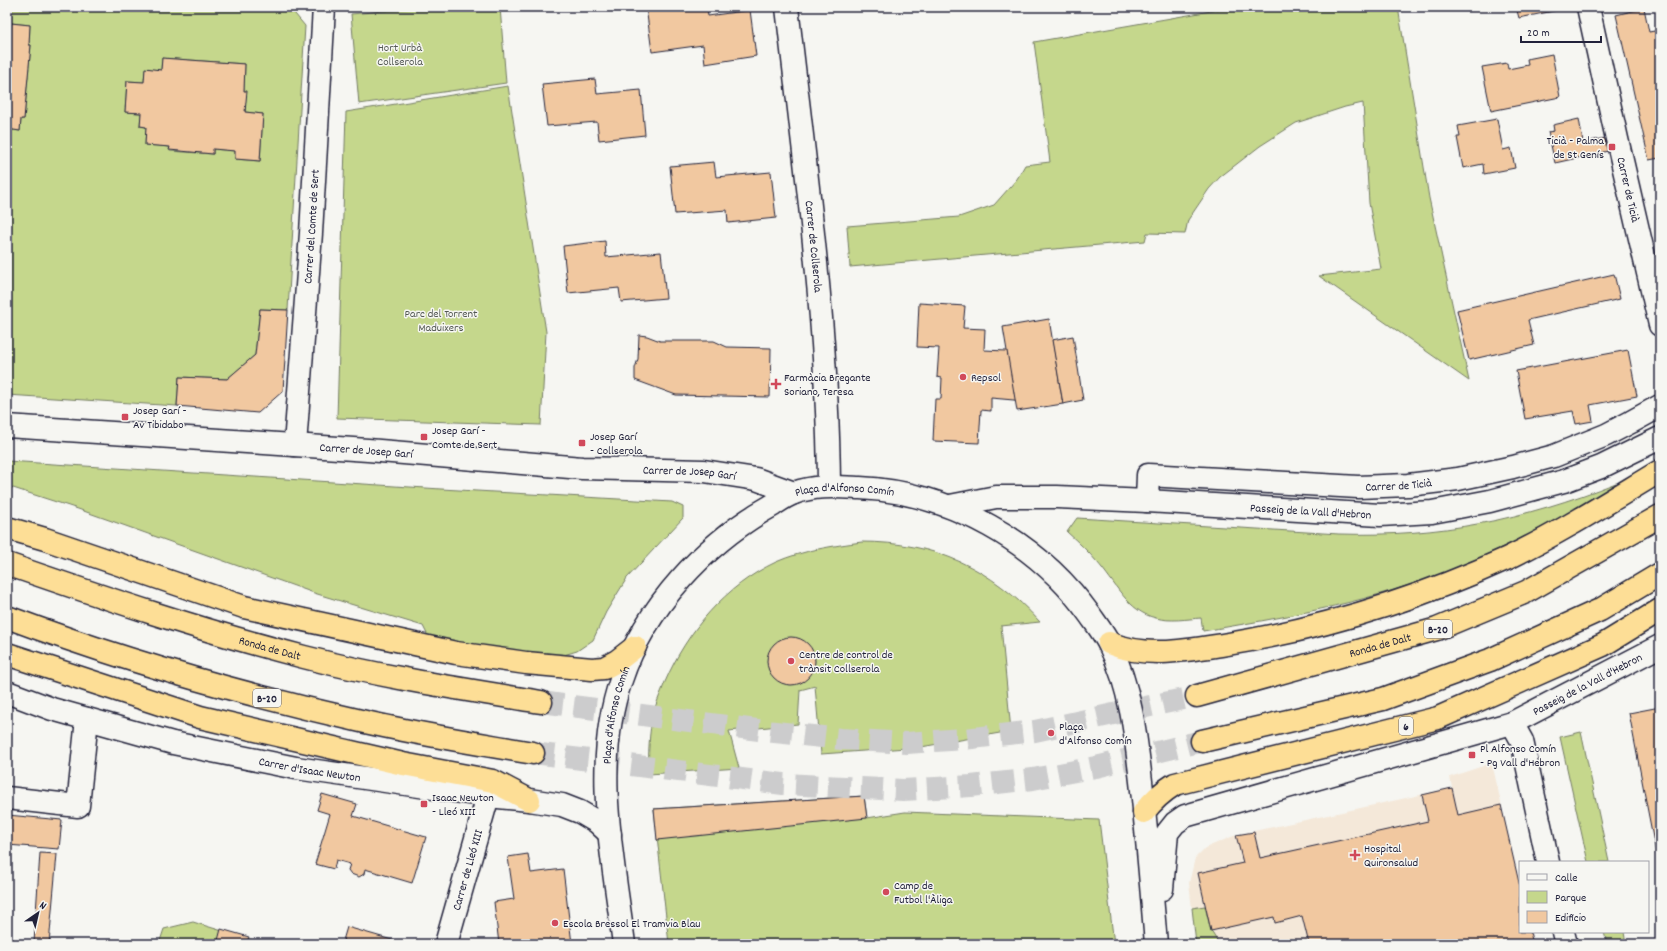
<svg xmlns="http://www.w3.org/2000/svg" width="1667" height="951" viewBox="0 0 1667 951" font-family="Dekko,sans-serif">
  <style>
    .built { fill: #f4e8d9 }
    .green { fill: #c5d78c; stroke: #747c64; fill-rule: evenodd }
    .building { fill: #f1c8a0; stroke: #22223b }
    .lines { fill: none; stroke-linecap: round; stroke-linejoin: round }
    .highway-tunnel { stroke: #cccccd; stroke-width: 22; stroke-dasharray: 22 11; stroke-linecap: butt }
    .minor-casing { stroke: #22223b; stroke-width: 25 }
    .highway-casing { stroke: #22223b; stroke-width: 25 }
    .minor { stroke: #f6f6f2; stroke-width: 22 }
    .highway { stroke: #fdde96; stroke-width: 22 }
    .poi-dot { fill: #d1495b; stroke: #f6f6f2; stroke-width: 1.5 }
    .labels { text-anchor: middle; stroke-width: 3; stroke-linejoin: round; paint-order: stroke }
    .shield { fill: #f6f6f2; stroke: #626272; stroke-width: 1 }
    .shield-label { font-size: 11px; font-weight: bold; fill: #22223b }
    .park-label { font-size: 12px; fill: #535853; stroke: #f6f6f2 }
    .poi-label { font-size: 12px; fill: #22223b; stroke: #f6f6f2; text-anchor: start }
    .street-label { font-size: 12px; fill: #22223b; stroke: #f6f6f2 }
  </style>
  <rect width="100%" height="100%" fill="#f6f6f2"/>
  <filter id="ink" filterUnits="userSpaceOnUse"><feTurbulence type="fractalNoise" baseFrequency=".025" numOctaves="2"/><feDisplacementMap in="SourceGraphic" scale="8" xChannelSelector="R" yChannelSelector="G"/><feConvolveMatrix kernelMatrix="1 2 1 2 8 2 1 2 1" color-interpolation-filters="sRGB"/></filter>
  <g filter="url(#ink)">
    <polygon class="built" points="1492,763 1520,887 1520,932 1530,932 1533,944 1196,944 1189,883 1195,858 1205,848 1236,835 1452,788 1450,777"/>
    <g class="green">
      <path d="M 7,7 L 267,7 L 290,8 L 305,26 L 288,310 L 260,309 L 255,355 L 227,379 L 179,377 L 177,406 L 7,395 L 7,129 L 20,131 L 21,119 L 24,119 L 31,45 L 29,45 L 30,25 L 11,23 L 9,44 L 7,44 ZM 162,58 L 245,64 L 244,91 L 246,91 L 245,112 L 263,114 L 260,161 L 235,159 L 235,151 L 213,149 L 213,154 L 170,151 L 170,147 L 145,145 L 146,127 L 140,126 L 141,113 L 125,112 L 127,81 L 144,82 L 145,69 L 161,70 Z"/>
      <polygon points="426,7 500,7 506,83 359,104 351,14"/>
      <polygon points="1234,7 1398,7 1429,198 1469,381 1319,276 1381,269 1369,203 1363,103 1345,107 1296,123 1260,146 1220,177 1209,189 1188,220 1185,234 1147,233 1145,241 850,267 847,226 959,217 994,205 1017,179 1025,165 1050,162 1034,42"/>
      <polygon points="508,86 546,332 541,425 337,418 346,112"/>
      <polygon points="7,461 441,489 672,502 683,507 683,518 627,578 606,612 593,640 577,651 554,658 524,656 428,636 423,626 314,593 78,509 7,486"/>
      <path d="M 1616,483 L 1617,486 C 1558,520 1499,552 1435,576 C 1360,604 1281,618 1203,631 L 1201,618 C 1187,619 1170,622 1156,618 C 1128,612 1115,582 1097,562 C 1088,551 1078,542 1067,532 L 1077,518 L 1339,534 C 1440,537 1522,520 1616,483 Z"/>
      <path d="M 862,542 C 935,542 991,568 1040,622 L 1001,626 L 1011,731 L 921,747 L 821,754 L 815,686 L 800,690 L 798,724 L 729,731 L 739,768 L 649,774 C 648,754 649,733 653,714 C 656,703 661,693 665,682 C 687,631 725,586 776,562 C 804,550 832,546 862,542 Z"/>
      <polygon points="1581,732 1609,862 1588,862 1560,737"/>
      <polygon points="864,796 867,818 905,812 1099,820 1114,944 669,944 654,809"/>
      <polygon points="1205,906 1211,931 1219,944 1196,944 1192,908"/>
      <polygon points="193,922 265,944 159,944 164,929"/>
      <polygon points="1604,932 1624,932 1626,944 1607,944"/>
    </g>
    <g class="building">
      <polygon points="646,7 707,7 708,16 750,10 756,56 705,64 703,45 652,52"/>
      <polygon points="1516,7 1573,7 1519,18"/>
      <polygon points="1644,8 1649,32 1660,30 1660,158 1649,160 1616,15"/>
      <polygon points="11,23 30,25 29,45 31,45 24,119 21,119 20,131 7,129 7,44 9,44"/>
      <polygon points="1552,54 1560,97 1491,111 1482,67 1507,63 1508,69 1528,65 1527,59"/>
      <polygon points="162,58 245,64 244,91 247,91 245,112 263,114 260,161 235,159 235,151 213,149 213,154 169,150 170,147 145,145 146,127 140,126 141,113 125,112 127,81 144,82 145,68 161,70"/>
      <polygon points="595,79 597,94 641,90 645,135 599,140 597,122 547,126 542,84"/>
      <polygon points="1497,119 1503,150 1511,148 1515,168 1484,174 1483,164 1463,168 1457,137 1460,137 1458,126"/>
      <polygon points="1579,119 1583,142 1606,138 1608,151 1555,163 1548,132 1554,131 1553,125"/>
      <polygon points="714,162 716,177 771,172 776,218 728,223 727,210 675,214 670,166"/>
      <polygon points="605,241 606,257 661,252 666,298 621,302 619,288 568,293 563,246"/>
      <polygon points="1614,274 1620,299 1528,320 1534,345 1469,360 1457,310"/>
      <polygon points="919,303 965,306 963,328 985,329 984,350 1028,352 1025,401 991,398 991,411 981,410 979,443 933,441 935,399 941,399 942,378 937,377 939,348 917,347"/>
      <polygon points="260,309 288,310 283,391 258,413 177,406 179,377 227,379 255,355"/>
      <polygon points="1049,319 1063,404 1017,411 1003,327"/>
      <polygon points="639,335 647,336 660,341 714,341 727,347 771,348 770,397 676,395 635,380 635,368 638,359"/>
      <polygon points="1073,336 1083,400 1063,404 1052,340"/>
      <polygon points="1628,350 1637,396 1590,405 1593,421 1576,424 1573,411 1525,419 1516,371"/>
      <circle cx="791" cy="661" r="24"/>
      <polygon points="1660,707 1660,874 1629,713"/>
      <polygon points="1452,788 1458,815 1501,805 1520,887 1520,932 1530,932 1533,944 1309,944 1302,916 1275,923 1274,917 1211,931 1198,873 1243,863 1236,835 1254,832 1260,858 1428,821 1422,795"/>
      <polygon points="322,794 357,804 353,816 426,837 412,883 365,869 364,874 359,877 351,874 348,870 350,864 336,860 334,869 315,864 330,814 317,810"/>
      <polygon points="864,796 867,818 657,840 654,809"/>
      <polygon points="7,815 62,820 59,849 7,845"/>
      <polygon points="40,853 57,854 49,944 34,943"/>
      <polygon points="528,854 531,873 563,869 572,944 499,944 494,902 514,899 508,857"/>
      <polygon points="347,927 399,942 398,944 342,944"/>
      <polygon points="221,929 249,937 246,944 217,944"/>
      <polygon points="23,942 34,943 49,944 22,944"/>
    </g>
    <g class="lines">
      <g class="highway-tunnel">
        <polyline points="541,702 766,731 841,739 907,743 964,739 1035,731 1197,696"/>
        <polyline points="533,753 783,784 903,790 971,786 1033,779 1096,767 1202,741"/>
      </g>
      <defs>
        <g id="minor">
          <path id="s1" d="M 787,7 C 805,166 828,326 829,486"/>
          <path id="s2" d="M 1588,7 L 1617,139 L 1660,325"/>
          <path id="s3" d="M 7,426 L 368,450 L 582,468 L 704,471 L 756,479 L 794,493"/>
          <path id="s4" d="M 295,445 L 311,233 L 324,7"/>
          <path id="s5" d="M 1147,501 L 1148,475 L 1358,487 L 1408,485 L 1458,479 L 1513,467 L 1554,456 L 1606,435 L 1631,422 L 1660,406"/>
          <path id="s6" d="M 950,506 L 996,497 L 1057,497 L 1147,501 L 1380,515 L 1432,512 L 1490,501 L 1564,481 L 1601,467 L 1660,438"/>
          <path id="s7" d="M 7,692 L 52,709 L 173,743 L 296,768 L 488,796 L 529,800 L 562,805 L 580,812 L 597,822 L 610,834"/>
          <polyline points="1512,723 1522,741 1548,862"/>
          <polyline points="7,798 78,806 87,719"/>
          <path id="s8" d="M 1162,889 L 1167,833 L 1175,823 L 1185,816 L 1512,723 L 1660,646"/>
          <polyline points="1563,932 1566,944"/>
          <path id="s9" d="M 446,944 L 488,796"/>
          <path id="s10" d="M 624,944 C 613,859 592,763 621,680 C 645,607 706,542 773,505 C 779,501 786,496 794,493 C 815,485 838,487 860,488 C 950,492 1038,542 1090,615 C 1097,625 1105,635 1110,646 C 1133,692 1137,748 1143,799 C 1148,847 1152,896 1156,944"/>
        </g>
        <g id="highway">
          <polyline points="7,528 45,539 244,607 456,653 526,663 592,669 604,668 617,661 635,647"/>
          <path id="s11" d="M 7,564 C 105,598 203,631 304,657 C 382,677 461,689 541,702"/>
          <path d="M 7,617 C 122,660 241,694 361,721 C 417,734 475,743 533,753"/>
          <path d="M 1109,643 C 1147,659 1189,650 1228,644 C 1325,628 1418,599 1508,558 C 1560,533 1610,501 1660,471"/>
          <polyline points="7,654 200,717 403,764 493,781 529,800"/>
          <path id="s12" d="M 1197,696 L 1437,629 L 1526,592 L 1660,516"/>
          <polyline points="1202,741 1383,699 1490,660 1600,610 1660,574"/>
          <path d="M 1144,812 C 1153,800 1162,792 1175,784 L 1438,718 L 1603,645 L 1660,610"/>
        </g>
      </defs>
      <use href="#minor" class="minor-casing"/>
      <use href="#highway" class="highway-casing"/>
      <use href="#minor" class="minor"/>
      <use href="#highway" class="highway"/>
    </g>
  </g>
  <g class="poi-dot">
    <rect x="1608" y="143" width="8" height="8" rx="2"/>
    <circle cx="963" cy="377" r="4"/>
    <path d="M774 378h4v4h4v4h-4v4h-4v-4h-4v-4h4z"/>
    <rect x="121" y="413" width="8" height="8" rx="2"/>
    <rect x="420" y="433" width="8" height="8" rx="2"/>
    <rect x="578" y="439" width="8" height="8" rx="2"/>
    <circle cx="791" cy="661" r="4"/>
    <circle cx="1051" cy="733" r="4"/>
    <rect x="1468" y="751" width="8" height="8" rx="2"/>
    <rect x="420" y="800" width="8" height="8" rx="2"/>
    <path d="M1353 849h4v4h4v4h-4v4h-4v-4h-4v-4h4z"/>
    <circle cx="886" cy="892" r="4"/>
    <circle cx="555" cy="923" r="4"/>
  </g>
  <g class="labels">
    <g class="shield">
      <rect x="1424" y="620" width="28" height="18" rx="3"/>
      <rect x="253" y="689" width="28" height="18" rx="3"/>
      <rect x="1399" y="717" width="14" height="18" rx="3"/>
    </g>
    <g class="shield-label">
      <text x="1438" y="633">B-20</text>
      <text x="267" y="702">B-20</text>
      <text x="1406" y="730">6</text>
    </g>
    <g class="park-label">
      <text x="400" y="51">Hort Urbà<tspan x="400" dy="14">Collserola</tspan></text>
      <text x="441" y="317">Parc del Torrent<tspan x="441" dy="14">Maduixers</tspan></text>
    </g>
    <g class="poi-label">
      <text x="1604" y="144" text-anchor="end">Ticià - Palma<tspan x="1604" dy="14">de St Genís</tspan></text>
      <text x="784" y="381">Farmàcia Bregante<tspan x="784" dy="14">Soriano, Teresa</tspan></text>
      <text x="971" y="381">Repsol</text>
      <text x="133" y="414">Josep Garí -<tspan x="133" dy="14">Av Tibidabo</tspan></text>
      <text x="432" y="434">Josep Garí -<tspan x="432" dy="14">Comte de Sert</tspan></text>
      <text x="590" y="440">Josep Garí<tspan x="590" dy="14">- Collserola</tspan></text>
      <text x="799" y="658">Centre de control de<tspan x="799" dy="14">trànsit Collserola</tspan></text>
      <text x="1059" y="730">Plaça<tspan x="1059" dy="14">d'Alfonso Comín</tspan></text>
      <text x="1480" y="752">Pl Alfonso Comín<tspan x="1480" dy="14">- Pg Vall d'Hebron</tspan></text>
      <text x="432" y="801">Isaac Newton<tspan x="432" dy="14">- Lleó XIII</tspan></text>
      <text x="1364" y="852">Hospital<tspan x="1364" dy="14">Quironsalud</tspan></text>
      <text x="894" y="889">Camp de<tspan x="894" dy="14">Futbol l'Àliga</tspan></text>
      <text x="563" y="927">Escola Bressol El Tramvia Blau</text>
    </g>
    <g class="street-label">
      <text dy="4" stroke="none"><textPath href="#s2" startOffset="187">Carrer de Ticià</textPath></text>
      <text dy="4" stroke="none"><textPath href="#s4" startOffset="219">Carrer del Comte de Sert</textPath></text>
      <text dy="4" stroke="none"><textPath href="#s1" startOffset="241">Carrer de Collserola</textPath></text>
      <text dy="4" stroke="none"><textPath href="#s3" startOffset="360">Carrer de Josep Garí</textPath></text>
      <text dy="4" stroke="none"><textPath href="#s3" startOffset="684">Carrer de Josep Garí</textPath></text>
      <text dy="4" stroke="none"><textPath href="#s5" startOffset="277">Carrer de Ticià</textPath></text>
      <text dy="4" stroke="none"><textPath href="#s10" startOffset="579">Plaça d'Alfonso Comín</textPath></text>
      <text dy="4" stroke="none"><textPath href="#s6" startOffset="362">Passeig de la Vall d'Hebron</textPath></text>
      <text dy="4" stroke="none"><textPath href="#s12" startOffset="190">Ronda de Dalt</textPath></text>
      <text dy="4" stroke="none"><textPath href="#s11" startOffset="276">Ronda de Dalt</textPath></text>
      <text dy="4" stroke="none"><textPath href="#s8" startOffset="506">Passeig de la Vall d'Hebron</textPath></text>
      <text dy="4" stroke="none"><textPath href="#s10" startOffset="231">Plaça d'Alfonso Comín</textPath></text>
      <text dy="4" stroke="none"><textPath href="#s7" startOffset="313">Carrer d'Isaac Newton</textPath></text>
      <text dy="4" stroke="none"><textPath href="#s9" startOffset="77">Carrer de Lleó XIII</textPath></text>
    </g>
  </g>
  <rect width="1667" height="951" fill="none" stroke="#f6f6f2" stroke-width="24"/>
  <rect x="12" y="12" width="1643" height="927" fill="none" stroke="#22223b" stroke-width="1.5" filter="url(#ink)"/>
  <rect x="1519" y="861" width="130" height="72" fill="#f6f6f2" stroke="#a1a1a9"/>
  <rect x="1527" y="874" width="20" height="6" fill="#f6f6f2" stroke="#a1a1a9"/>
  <text x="1555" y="881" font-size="12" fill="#22223b">Calle</text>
  <rect x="1527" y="891" width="20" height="12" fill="#c5d78c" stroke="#a1a1a9"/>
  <text x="1555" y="901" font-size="12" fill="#22223b">Parque</text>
  <rect x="1527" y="911" width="20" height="12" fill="#f1c8a0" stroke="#a1a1a9"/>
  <text x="1555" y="921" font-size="12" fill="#22223b">Edificio</text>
  <g transform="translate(38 913) rotate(34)" stroke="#f6f6f2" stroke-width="3" paint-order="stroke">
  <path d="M0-3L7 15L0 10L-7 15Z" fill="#22223b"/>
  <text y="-6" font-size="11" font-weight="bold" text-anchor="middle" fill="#22223b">N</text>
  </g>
  <path d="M1521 36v6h80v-6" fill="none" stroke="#22223b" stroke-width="2"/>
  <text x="1527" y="36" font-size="12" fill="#22223b" stroke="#f6f6f2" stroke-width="3" paint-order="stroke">20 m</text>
</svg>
